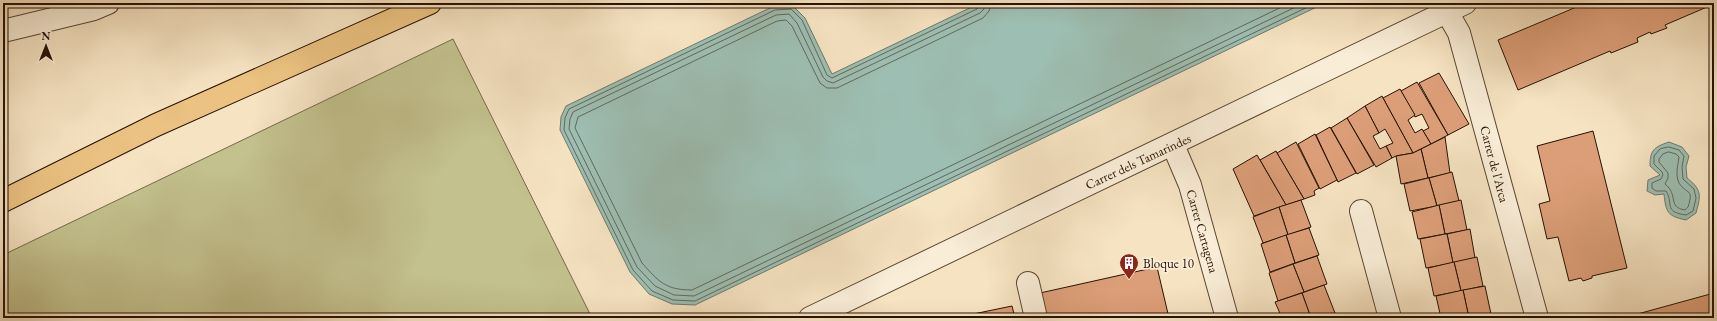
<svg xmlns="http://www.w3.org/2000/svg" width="1717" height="321" viewBox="0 0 1717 321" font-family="'EB Garamond',serif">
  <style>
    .green { fill: #c3c18e; stroke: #756948 }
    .water { fill: #9dbeb2; stroke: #6e796c }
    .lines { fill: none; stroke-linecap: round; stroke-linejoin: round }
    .shore { stroke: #62685a; stroke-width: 1 }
    .building { fill: #dc9e78; stroke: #271102 }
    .minor-casing { stroke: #5b4632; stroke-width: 24 }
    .highway-casing { stroke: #271102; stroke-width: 24 }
    .minor { stroke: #f9edd7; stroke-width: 22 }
    .highway { stroke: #ebc281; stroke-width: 22 }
    .labels { text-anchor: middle; stroke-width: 3.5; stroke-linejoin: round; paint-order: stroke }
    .street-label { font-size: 13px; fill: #271102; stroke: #f9edd7 }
    .poi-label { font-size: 13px; fill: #271102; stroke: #f9edd7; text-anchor: start }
  </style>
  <rect width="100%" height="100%" fill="#f6e3c2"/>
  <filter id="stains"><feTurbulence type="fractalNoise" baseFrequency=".005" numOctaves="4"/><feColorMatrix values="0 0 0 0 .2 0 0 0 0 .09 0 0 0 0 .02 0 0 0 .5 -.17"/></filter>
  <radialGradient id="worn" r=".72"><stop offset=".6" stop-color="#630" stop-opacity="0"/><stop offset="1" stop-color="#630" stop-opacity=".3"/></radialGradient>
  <polygon class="green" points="453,39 592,318 3,318 3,255"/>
  <g class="water">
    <polygon points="980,3 1325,3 695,305 672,304 649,294 630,272 560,130 561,117 566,106 774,6 792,5 805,18 832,74"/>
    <path d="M 1669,142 L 1682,147 L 1689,156 L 1686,167 L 1687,178 C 1702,190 1701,195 1696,213 L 1686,220 C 1667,216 1666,212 1664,194 L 1655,195 L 1647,191 L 1648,180 L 1660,175 L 1650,166 C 1650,150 1654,147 1669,142 Z"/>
  </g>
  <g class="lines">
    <g class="shore">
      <polyline points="980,3 977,9 832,78 827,75 802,20 791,9 775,10 569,109 565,118 564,130 633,270 652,291 673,300 695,301 1316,3"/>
      <polyline points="985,3 984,9 980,13 833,83 827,81 823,77 797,23 789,14 776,15 573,112 570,119 569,129 637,267 655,286 674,295 694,296 1304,3"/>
      <path d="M 991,3 L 989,11 L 983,18 L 837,88 L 827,88 L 820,83 L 792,26 L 786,20 L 777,21 L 578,117 L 575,128 L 642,263 C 659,282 666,290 692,290 L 1290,3"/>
      <path d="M 1669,147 L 1679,150 L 1684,156 L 1682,167 L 1683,179 L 1694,189 L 1696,198 L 1693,211 L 1686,215 C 1663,212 1674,203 1666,191 L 1656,191 L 1652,188 L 1652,183 L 1661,179 L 1663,175 L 1662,172 L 1654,164 L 1654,156 L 1660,149 Z"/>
      <path d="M 1669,152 L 1676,154 L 1679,157 C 1678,165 1675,175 1679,183 C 1687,195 1694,188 1688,207 L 1685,210 C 1667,207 1679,195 1665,184 L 1668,178 L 1668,173 L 1659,162 L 1659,159 L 1663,154 Z"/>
    </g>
  </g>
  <g class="building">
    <polygon points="1586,3 1714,3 1714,4 1665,25 1667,28 1651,34 1650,32 1637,38 1638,42 1611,53 1610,51 1518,90 1498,40"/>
    <polygon points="1439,73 1469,124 1448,135 1419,83"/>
    <polygon points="1417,82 1448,135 1431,144 1423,131 1429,128 1422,114 1415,117 1401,91"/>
    <polygon points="1400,89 1415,115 1408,120 1415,133 1422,129 1431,144 1413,153 1383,98"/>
    <polygon points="1382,96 1383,98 1413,153 1396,156 1392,158 1386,146 1393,143 1385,129 1379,133 1365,106"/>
    <polygon points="1365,106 1379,133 1373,136 1380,149 1386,146 1392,158 1376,167 1347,118"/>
    <polygon points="1347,118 1374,165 1357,174 1331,128"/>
    <polygon points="1330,127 1356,173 1338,182 1316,135"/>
    <polygon points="1593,131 1627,268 1592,276 1592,278 1583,281 1581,278 1569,281 1558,237 1547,239 1539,204 1550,201 1537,146"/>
    <polygon points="1315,134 1337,180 1320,189 1298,144"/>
    <polygon points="1445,137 1450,173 1428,178 1421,149"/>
    <polygon points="1296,142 1319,188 1314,191 1315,195 1304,199 1277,153"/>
    <polygon points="1421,149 1428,178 1401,184 1396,156 1413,153"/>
    <polygon points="1276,151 1277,153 1304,199 1286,205 1260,160"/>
    <polygon points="1257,155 1286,205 1254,216 1233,169"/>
    <polygon points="1452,172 1459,201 1437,206 1429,178"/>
    <polygon points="1428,178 1429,178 1437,206 1410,211 1404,184"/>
    <polygon points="1301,200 1311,227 1288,235 1279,207"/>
    <polygon points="1461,200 1467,230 1445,234 1439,205"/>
    <polygon points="1439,205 1445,234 1418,239 1412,212"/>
    <polygon points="1279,207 1288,235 1263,243 1253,217"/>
    <polygon points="1309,228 1319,255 1295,263 1286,235"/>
    <polygon points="1470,229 1475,258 1453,263 1447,234"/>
    <polygon points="1445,234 1447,234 1453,263 1426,268 1420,239"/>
    <polygon points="1286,235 1295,263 1270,272 1261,244"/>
    <polygon points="1317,256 1327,284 1304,292 1293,264"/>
    <polygon points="1477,257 1483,286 1461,291 1454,262"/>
    <polygon points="1454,262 1461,291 1434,296 1428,268"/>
    <polygon points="1293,264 1304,292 1278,301 1269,273"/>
    <polygon points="1157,267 1169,318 1046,318 1040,293"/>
    <polygon points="1324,285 1335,313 1318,318 1311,318 1302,293"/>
    <polygon points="1485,286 1491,314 1469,318 1463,290"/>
    <polygon points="1463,290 1469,318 1441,318 1436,296"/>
    <polygon points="1302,293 1311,318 1282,318 1275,302"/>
    <polygon points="1714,293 1714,318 1623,318"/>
    <polygon points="1012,306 1015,318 954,318"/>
    <polygon points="1332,313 1334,318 1318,318"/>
    <polygon points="1491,314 1494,314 1495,318 1475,318"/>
  </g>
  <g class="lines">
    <defs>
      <g id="minor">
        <polyline points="1447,12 1459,33 1537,318"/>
        <polyline points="3,31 94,9 108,3"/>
        <polyline points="1173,145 1190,185 1227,318"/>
        <polyline points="1361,211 1390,318"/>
        <polyline points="1028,283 1036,318"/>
        <polyline points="810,318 1465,3"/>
      </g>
      <polyline id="highway" points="3,201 156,125 430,3"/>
    </defs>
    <use href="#minor" class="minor-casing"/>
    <use href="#highway" class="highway-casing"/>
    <use href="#minor" class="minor"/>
    <use href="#highway" class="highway"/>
  </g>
  <defs>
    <symbol id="building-pin" viewBox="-11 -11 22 30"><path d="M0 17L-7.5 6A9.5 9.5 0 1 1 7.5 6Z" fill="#8f2418" stroke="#f9edd7"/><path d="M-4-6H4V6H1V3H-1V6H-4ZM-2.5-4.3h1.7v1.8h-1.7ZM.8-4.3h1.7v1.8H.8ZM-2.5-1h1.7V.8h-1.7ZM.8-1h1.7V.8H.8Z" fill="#fff"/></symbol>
  </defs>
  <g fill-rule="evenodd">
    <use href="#building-pin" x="1118" y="252" width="22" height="30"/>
  </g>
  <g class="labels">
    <g class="street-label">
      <text transform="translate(1138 161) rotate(-25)" y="5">Carrer dels Tamarindes</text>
      <text transform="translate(1495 164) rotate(75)" y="5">Carrer de l'Arca</text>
      <text transform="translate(1203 231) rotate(74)" y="5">Carrer Cartagena</text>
    </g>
    <g class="poi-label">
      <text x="1143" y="268">Bloque 10</text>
    </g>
  </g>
  <rect width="1717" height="321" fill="none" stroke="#f6e3c2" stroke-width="16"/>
  <rect x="4" y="4" width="1709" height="313" fill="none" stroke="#271102" stroke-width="2"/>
  <rect x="8" y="8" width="1701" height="305" fill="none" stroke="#271102"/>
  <g transform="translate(46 46)" stroke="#f9edd7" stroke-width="3" paint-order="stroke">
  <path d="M0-3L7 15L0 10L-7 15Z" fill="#271102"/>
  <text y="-6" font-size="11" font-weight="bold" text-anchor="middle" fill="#271102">N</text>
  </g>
  <rect width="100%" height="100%" filter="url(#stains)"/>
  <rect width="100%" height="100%" fill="url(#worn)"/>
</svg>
